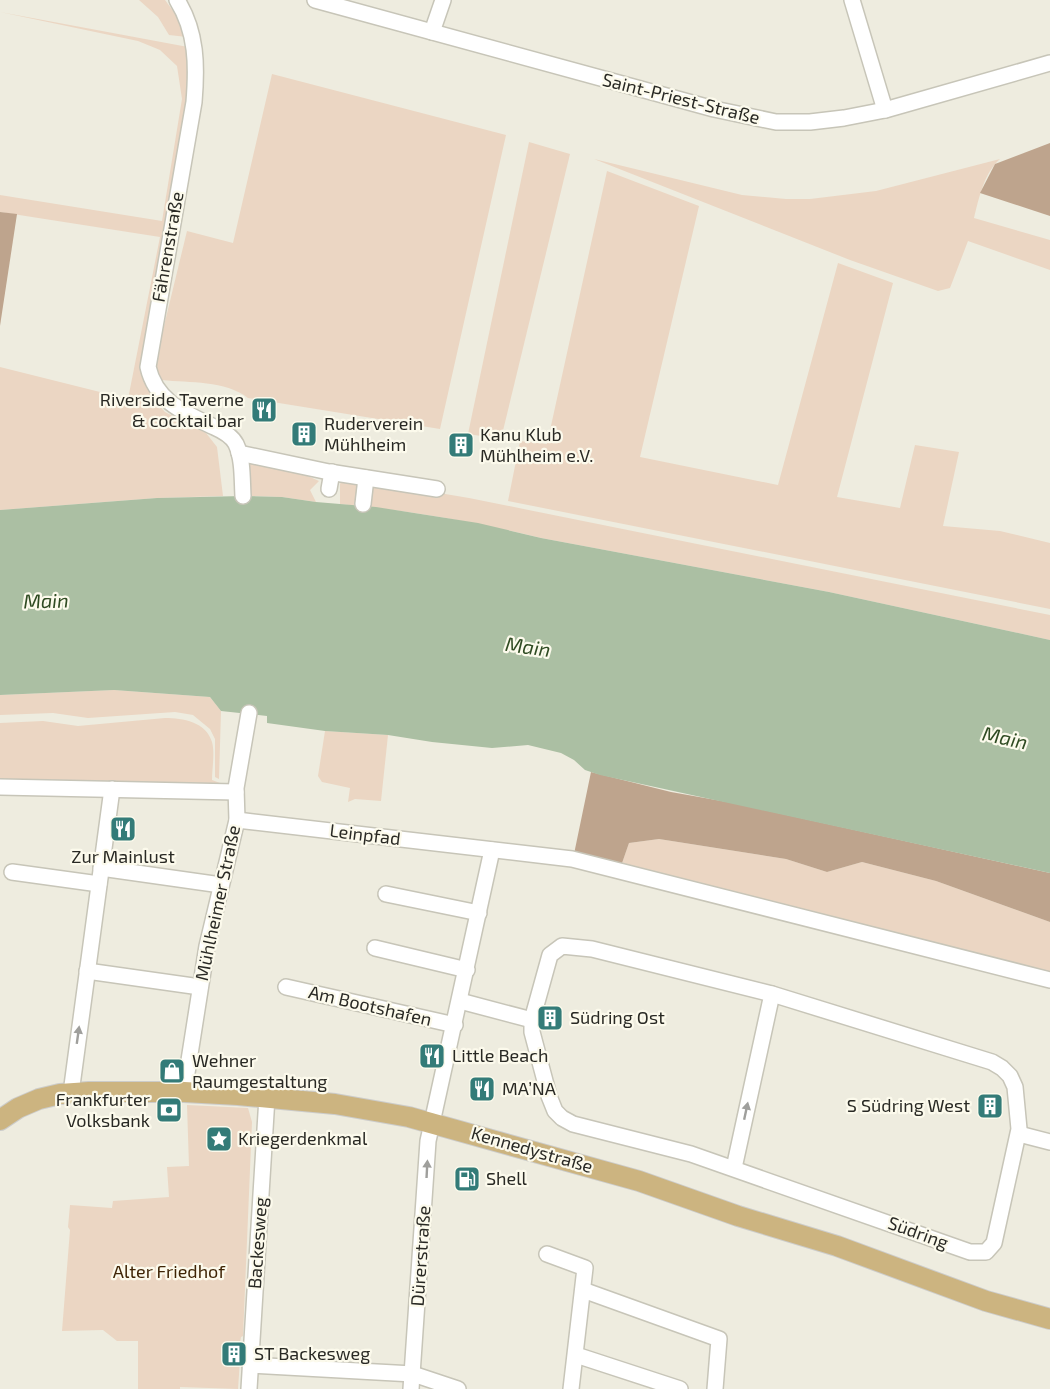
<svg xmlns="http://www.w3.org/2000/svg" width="1050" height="1389" viewBox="0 0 1050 1389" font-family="'Exo 2',sans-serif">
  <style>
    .green { fill: #ebd6c3 }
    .forest { fill: #bea48d }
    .water { fill: #abbfa3 }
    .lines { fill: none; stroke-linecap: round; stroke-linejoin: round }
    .minor-casing { stroke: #c7c5b8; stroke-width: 18 }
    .major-casing { stroke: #ccccca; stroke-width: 22 }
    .minor { stroke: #fff; stroke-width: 15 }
    .major { stroke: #ccb480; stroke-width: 20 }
    .oneway { fill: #9f9f9c }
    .labels { text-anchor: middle; stroke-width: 4.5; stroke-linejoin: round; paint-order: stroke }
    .street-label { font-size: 18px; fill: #292924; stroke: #fcfaec }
    .poi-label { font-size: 18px; fill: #292924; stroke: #fcfaec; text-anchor: start }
    .park-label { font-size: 18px; fill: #3f2405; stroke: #fcfaec }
    .water-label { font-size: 20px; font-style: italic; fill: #2f4b22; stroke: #fcfaec }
  </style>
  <rect width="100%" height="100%" fill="#eeecdf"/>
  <g class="green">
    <polygon points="139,0 165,0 179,19 187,37 169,35 158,17"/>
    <polygon points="0,12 188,47 189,92 141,371 151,397 165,412 206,433 217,447 223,496 157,498 0,510 0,367 128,399 160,237 0,212 0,195 162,221 182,99 177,66 160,50 138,41"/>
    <path d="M 272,74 L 506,135 L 440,429 L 248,398 C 225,380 190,383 162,380 L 156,372 L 155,363 L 187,231 L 233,243 Z"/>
    <polygon points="529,142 570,154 501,439 468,434"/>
    <path d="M 594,159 L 742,195 L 786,199 L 810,199 L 876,191 L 1000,159 C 984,173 979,198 974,218 L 1050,240 L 1050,270 L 968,241 L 950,288 L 938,291 L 850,260 Z"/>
    <polygon points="607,171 699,206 640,457 778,485 838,263 893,283 837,497 900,508 915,445 959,452 943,526 1000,531 1050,543 1050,609 508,501 520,441 547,444"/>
    <polygon points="247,458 285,466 319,481 310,490 316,502 282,497 251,496"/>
    <path d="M 344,477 L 469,498 L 1050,615 L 1050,640 L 829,592 L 541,538 C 475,522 408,510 340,504 L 340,484 Z"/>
    <polygon points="114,690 210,697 221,711 219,779 215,777 215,739 210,729 193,715 175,712 88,718 53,713 0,715 0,695"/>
    <path d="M 165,718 C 183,718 206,722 212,742 C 215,753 212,769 212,780 L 220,783 L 222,789 L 0,783 L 0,723 L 43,721 L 78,726 Z"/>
    <polygon points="325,731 388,735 381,801 355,799 348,802 350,788 322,782 318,776"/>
    <polygon points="659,839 786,859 827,872 862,862 936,881 1050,922 1050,977 621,866 629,843"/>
    <polygon points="187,1105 248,1108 252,1122 243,1336 241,1337 240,1343 232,1344 231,1360 240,1360 238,1389 180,1387 180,1389 138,1389 138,1341 117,1341 103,1330 62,1331 70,1230 68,1227 70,1205 112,1208 113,1201 169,1197 167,1167 189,1166"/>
  </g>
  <g class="forest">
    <polygon points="1050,143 1050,216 980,193 995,164"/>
    <polygon points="0,212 17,214 0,326"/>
    <polygon points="591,772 671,792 733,803 1050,873 1050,922 936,881 862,862 827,872 786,859 659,839 629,843 621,866 574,854"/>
  </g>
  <polygon class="water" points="243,496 282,497 316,502 376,507 478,523 541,538 829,592 1050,640 1050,873 600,775 585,770 574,760 561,753 528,745 492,748 432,742 388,735 325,731 267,723 267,716 221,711 210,697 114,690 0,695 0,510 157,498"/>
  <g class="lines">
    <defs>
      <g id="minor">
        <path d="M 177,0 C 197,32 197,66 194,102 L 148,367 C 156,402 185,413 214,427 C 223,431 232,436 236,444 C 243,459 242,479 243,496"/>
        <polyline points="315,0 714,109 776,122 810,122 844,118 885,110 1050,63"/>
        <polyline points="852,0 885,110"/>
        <polyline points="432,32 443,0"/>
        <polyline points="239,453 329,472 437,489"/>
        <polyline points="329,489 332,472"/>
        <polyline points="363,504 366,478"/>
        <polyline points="0,787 236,792"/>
        <polyline points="237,820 572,859 1050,980"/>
        <polyline points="101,868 221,885"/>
        <polyline points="12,872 99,884"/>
        <polyline points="386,894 479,913"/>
        <polygon points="562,946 592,949 772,994 992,1062 1002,1068 1010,1076 1015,1087 1019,1129 994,1243 986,1252 970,1252 691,1154 573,1124 562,1118 555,1111 549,1096 532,1032 532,1020 550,955"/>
        <polyline points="375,948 467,970"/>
        <polyline points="87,971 200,987"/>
        <polyline points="286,987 455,1025"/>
        <polyline points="460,1001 532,1020"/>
        <polyline points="184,1092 207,946 237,820 236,788 249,713"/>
        <polyline points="71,1093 112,789"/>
        <polyline points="1019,1134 1050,1142"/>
        <polyline points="734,1168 772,994"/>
        <polyline points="547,1254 585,1268 571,1389"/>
        <polyline points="583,1290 719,1339 715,1389"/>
        <polyline points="576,1355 680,1389"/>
        <polyline points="250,1365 413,1374 458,1389"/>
        <polyline points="249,1389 267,1097"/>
        <polyline points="411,1389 428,1141 492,850"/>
      </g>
      <polyline id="major" points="0,1120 18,1108 39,1099 60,1094 89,1092 184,1092 238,1095 335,1104 409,1117 639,1181 738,1216 837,1246 986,1301 1050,1319"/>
    </defs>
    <use href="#minor" class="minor-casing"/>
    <use href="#major" class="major-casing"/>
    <use href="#minor" class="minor"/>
    <use href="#major" class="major"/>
  </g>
  <defs><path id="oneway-solid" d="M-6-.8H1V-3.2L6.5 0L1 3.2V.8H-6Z" transform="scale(1.5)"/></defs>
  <g class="oneway">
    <use href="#oneway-solid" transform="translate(78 1035) rotate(-82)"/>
    <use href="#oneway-solid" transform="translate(746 1111) rotate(-78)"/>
    <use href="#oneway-solid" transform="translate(427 1169) rotate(-87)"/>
  </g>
  <defs>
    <symbol id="restaurant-square" viewBox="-11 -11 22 22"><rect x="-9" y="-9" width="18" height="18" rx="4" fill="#337b78" stroke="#fcfaec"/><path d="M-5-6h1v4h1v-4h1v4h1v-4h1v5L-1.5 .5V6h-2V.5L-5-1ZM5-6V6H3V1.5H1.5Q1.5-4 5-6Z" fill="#fff"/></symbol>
    <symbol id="building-square" viewBox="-11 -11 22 22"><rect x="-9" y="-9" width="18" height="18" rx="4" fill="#337b78" stroke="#fcfaec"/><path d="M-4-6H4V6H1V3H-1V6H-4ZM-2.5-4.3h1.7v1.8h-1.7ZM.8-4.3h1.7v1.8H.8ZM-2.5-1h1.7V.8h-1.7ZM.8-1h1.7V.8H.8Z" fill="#fff"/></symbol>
    <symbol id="shop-square" viewBox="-11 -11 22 22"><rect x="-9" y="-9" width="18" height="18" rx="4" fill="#337b78" stroke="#fcfaec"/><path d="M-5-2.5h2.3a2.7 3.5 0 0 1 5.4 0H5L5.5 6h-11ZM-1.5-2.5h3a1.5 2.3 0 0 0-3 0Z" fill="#fff"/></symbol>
    <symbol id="bank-square" viewBox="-11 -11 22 22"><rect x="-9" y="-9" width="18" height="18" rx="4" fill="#337b78" stroke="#fcfaec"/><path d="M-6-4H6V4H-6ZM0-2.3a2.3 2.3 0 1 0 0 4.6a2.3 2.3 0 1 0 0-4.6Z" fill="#fff"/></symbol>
    <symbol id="sight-square" viewBox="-11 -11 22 22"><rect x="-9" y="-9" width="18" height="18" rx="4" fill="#337b78" stroke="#fcfaec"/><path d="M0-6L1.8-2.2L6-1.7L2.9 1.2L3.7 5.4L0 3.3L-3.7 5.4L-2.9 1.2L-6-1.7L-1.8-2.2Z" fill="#fff"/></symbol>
    <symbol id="fuel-square" viewBox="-11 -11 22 22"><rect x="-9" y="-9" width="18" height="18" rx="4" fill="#337b78" stroke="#fcfaec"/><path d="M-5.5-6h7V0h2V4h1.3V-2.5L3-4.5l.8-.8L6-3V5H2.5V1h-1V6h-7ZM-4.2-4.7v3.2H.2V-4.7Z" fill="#fff"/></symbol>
  </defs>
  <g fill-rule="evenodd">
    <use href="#restaurant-square" x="249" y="395" width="30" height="30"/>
    <use href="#building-square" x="289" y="419" width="30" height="30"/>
    <use href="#building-square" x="446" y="430" width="30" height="30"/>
    <use href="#restaurant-square" x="108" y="814" width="30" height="30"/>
    <use href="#building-square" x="535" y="1003" width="30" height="30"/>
    <use href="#restaurant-square" x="417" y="1041" width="30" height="30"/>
    <use href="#shop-square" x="157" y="1056" width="30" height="30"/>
    <use href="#restaurant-square" x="467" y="1074" width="30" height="30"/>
    <use href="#building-square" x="975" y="1091" width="30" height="30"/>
    <use href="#bank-square" x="154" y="1095" width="30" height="30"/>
    <use href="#sight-square" x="204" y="1124" width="30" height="30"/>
    <use href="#fuel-square" x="452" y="1164" width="30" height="30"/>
    <use href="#building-square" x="219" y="1339" width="30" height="30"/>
  </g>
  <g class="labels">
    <g class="street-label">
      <text transform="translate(681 99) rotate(14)" y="6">Saint-Priest-Straße</text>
      <text transform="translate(168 247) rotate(-80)" y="6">Fährenstraße</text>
      <text transform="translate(365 835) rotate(7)" y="6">Leinpfad</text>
      <text transform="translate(218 903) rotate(-78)" y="6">Mühlheimer Straße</text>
      <text transform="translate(370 1006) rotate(13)" y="6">Am Bootshafen</text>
      <text transform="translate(532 1150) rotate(16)" y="6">Kennedystraße</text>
      <text transform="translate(918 1233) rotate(20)" y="6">Südring</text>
      <text transform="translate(258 1243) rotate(-86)" y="6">Backesweg</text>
      <text transform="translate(421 1256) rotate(-86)" y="6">Dürerstraße</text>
    </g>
    <g class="poi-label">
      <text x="244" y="406" text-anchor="end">Riverside Taverne<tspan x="244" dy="21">&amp; cocktail bar</tspan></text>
      <text x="324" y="430">Ruderverein<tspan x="324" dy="21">Mühlheim</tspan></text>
      <text x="480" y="441">Kanu Klub<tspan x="480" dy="21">Mühlheim e.V.</tspan></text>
      <text x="123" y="863" text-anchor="middle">Zur Mainlust</text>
      <text x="570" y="1024">Südring Ost</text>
      <text x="452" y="1062">Little Beach</text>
      <text x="192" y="1067">Wehner<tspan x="192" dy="21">Raumgestaltung</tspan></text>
      <text x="502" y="1095">MA’NA</text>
      <text x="150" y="1106" text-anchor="end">Frankfurter<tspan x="150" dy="21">Volksbank</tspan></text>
      <text x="970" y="1112" text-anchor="end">S Südring West</text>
      <text x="238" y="1145">Kriegerdenkmal</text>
      <text x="486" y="1185">Shell</text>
      <text x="254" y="1360">ST Backesweg</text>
    </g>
    <g class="park-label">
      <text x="169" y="1278">Alter Friedhof</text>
    </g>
    <g class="water-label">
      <text transform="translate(46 601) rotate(-1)" y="7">Main</text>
      <text transform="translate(528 647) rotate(8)" y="7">Main</text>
      <text transform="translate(1005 738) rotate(12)" y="7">Main</text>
    </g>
  </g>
</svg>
